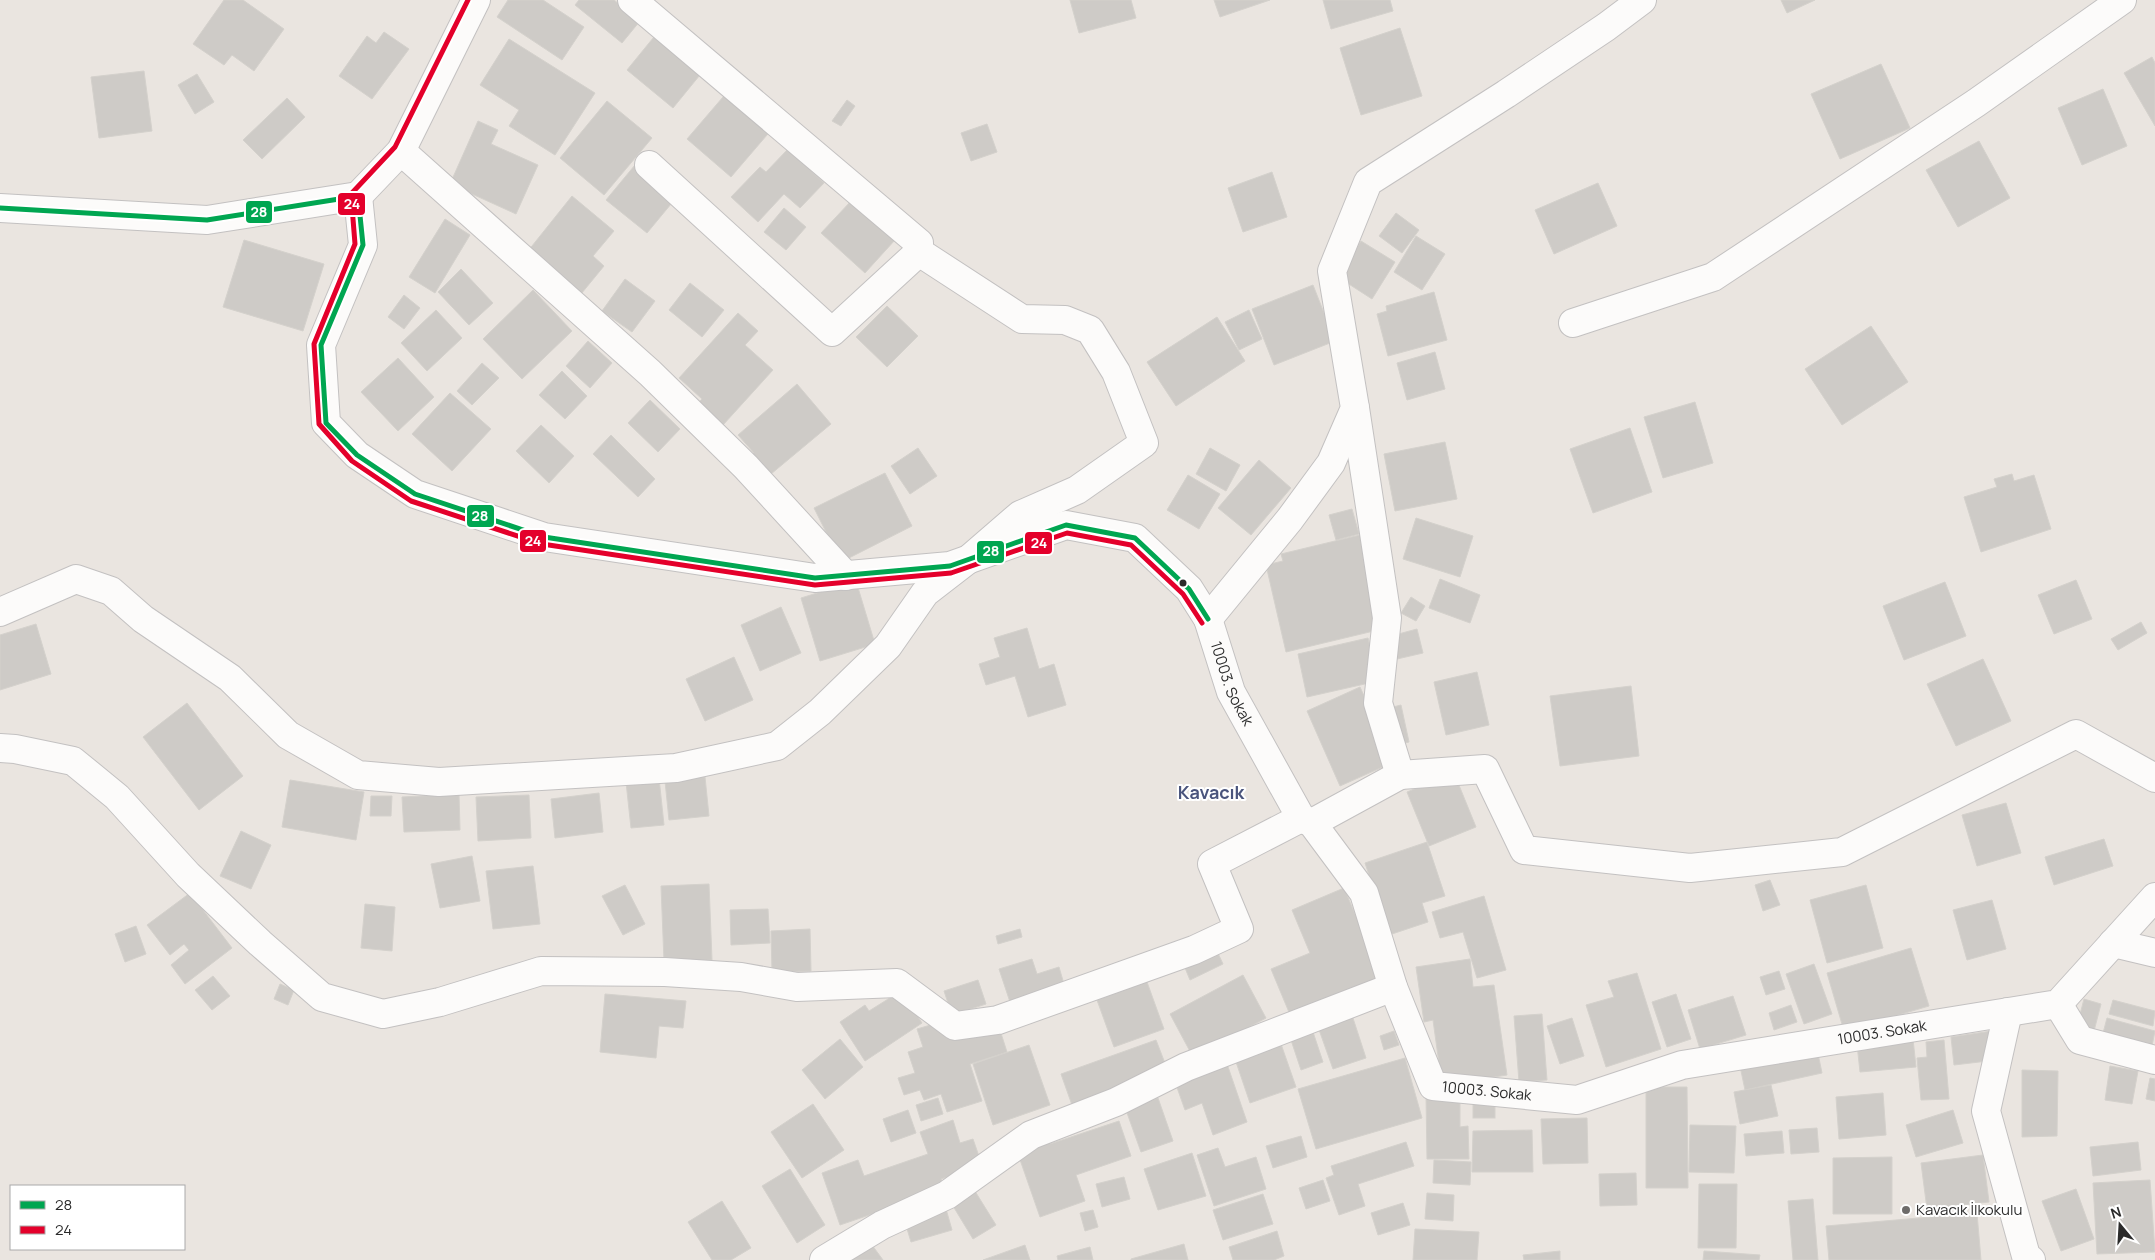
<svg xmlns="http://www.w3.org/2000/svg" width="2155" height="1260" viewBox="0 0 2155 1260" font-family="Manrope,sans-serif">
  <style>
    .building { fill: #cecbc7; stroke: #d4d1cc }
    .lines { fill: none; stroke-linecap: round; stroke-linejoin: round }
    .minor-casing { stroke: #c3c1c1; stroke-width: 30 }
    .minor { stroke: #fcfbfa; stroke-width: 28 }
    .bus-1-casing { stroke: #fff; stroke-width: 9 }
    .bus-2-casing { stroke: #fff; stroke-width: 9 }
    .bus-1 { stroke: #00a651; stroke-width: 5 }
    .bus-2 { stroke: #e4002b; stroke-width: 5 }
    .bus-dot { fill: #2b2b2b; stroke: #fff; stroke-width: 2 }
    .poi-dot { fill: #6e6c6a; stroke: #fff; stroke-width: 2 }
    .labels { text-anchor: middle; stroke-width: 4; stroke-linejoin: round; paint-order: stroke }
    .street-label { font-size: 15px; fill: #2b2b2b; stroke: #fff }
    .poi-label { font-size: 15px; fill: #2b2b2b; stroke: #fff; text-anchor: start }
    .quarter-label { font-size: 18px; font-weight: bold; fill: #4a547c; stroke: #fff }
    .line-badge { stroke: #fff; stroke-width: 2 }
    .badge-label { font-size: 14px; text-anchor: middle; font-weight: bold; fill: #fff }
  </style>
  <rect width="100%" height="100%" fill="#eae5e0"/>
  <g class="building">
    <polygon points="224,0 243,0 284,29 254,71 232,55 224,65 193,44"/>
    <polygon points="508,0 543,0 584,27 562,60 497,17"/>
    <polygon points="579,0 614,0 640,21 622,43 575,5"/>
    <polygon points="1070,0 1131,0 1136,18 1079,33"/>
    <polygon points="1214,0 1270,0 1220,17"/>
    <polygon points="1323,0 1390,0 1393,11 1331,29"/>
    <polygon points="1781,0 1815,0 1787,13"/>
    <polygon points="1400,28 1422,96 1361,115 1340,48"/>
    <polygon points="384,32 409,49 372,99 339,76 367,36 376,43"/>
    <polygon points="658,32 704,70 673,108 627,70"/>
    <polygon points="509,39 595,93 555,155 509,126 519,110 480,85"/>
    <polygon points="2152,57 2155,63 2155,126 2124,73"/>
    <polygon points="1881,64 1910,128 1840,159 1811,94"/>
    <polygon points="144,71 152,131 99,138 91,77"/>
    <polygon points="197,74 214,102 195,114 178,85"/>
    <polygon points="2103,89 2127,146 2082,165 2058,108"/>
    <polygon points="729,90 773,128 731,177 687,139"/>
    <polygon points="287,98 305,117 262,159 243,140"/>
    <polygon points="847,100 855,106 841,126 832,121"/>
    <polygon points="607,101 652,138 604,195 560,158"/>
    <polygon points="478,121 498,130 491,144 538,165 516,214 450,184"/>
    <polygon points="987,124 997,152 971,161 961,133"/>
    <polygon points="1979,141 2010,198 1958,227 1926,170"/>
    <polygon points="788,149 824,183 800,208 784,194 758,222 731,197 760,167 766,172"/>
    <polygon points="635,165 676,198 647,233 606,200"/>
    <polygon points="1272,172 1287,217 1243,232 1228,188"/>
    <polygon points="1598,183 1617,226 1554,254 1535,210"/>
    <polygon points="572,196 614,231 593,256 604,266 581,294 528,251"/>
    <polygon points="852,200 895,240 865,273 821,233"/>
    <polygon points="784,208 806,227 786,250 764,232"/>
    <polygon points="1396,213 1419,230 1402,253 1379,236"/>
    <polygon points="445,219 470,235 435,293 409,277"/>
    <polygon points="1416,236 1445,254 1422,290 1394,272"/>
    <polygon points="244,240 324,264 303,331 223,307"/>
    <polygon points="1361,241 1395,262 1372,299 1338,277"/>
    <polygon points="461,269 493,303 469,325 438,292"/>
    <polygon points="625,279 655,301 632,332 602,311"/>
    <polygon points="690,283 724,310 702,337 669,310"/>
    <polygon points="1313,285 1335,341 1274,365 1252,309"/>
    <polygon points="533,290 572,331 522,379 483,339"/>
    <polygon points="1434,292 1447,340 1388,356 1377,314 1387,311 1386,306"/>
    <polygon points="404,295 420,308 404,329 388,317"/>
    <polygon points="887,306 918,336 887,367 856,337"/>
    <polygon points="436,310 462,338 427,371 401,343"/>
    <polygon points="1249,310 1262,339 1239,350 1225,322"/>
    <polygon points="738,313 758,331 745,345 773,370 723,425 698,403 702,399 679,378"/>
    <polygon points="1217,317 1245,361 1176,406 1147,362"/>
    <polygon points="1871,326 1908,382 1842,425 1805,369"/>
    <polygon points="588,341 612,363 590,388 566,366"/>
    <polygon points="1435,352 1445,389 1407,400 1397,363"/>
    <polygon points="398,358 434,397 398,431 361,392"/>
    <polygon points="482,363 499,378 472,405 457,391"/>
    <polygon points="562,371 587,396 565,419 539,395"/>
    <polygon points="797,384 831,424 765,479 748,458 754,453 738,435"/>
    <polygon points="450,393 491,429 452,471 412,434"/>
    <polygon points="650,400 680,429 658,452 628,423"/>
    <polygon points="1695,402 1713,463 1663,478 1644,417"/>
    <polygon points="541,425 574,456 549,483 516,451"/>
    <polygon points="1630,428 1652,492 1593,513 1570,449"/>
    <polygon points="611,435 655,479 638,497 593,454"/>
    <polygon points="1445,442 1457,499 1395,511 1384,454"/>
    <polygon points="918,448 937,476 910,494 891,466"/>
    <polygon points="1210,448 1240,465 1226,491 1196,474"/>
    <polygon points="1259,460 1291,488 1251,535 1218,508"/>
    <polygon points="885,473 912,526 841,562 814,508"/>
    <polygon points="2012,474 2014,481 2034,475 2051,529 1981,552 1964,497 1997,487 1994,479"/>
    <polygon points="1188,475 1220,494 1199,529 1167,510"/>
    <polygon points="1352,509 1359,534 1336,540 1329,515"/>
    <polygon points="1416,518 1473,536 1460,577 1403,559"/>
    <polygon points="1360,535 1382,629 1286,652 1266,565 1283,561 1281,554"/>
    <polygon points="1440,579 1480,595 1470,623 1429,608"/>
    <polygon points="2076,580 2092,619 2054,634 2038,595"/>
    <polygon points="856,581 875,644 820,661 801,598"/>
    <polygon points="1945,582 1966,636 1904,660 1883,606"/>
    <polygon points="1411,597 1425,606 1416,621 1401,613"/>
    <polygon points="781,607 801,653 760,671 741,625"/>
    <polygon points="2141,622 2147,633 2118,650 2111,639"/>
    <polygon points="36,624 51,674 0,690 0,635"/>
    <polygon points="1027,628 1039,669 1054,664 1066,705 1028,717 1015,676 986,685 979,664 1000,657 994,638"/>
    <polygon points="1417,629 1423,653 1397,659 1391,636"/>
    <polygon points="1368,638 1378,681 1307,697 1298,654"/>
    <polygon points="734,657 753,700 705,721 686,679"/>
    <polygon points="1983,659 2011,721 1956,746 1927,684"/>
    <polygon points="1477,672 1489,725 1446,735 1434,682"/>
    <polygon points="1631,686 1639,756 1560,766 1550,696"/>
    <polygon points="1360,687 1394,762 1340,786 1307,711"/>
    <polygon points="187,703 243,776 199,810 143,737"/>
    <polygon points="1401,705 1409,742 1394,746 1385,709"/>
    <polygon points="1454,773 1476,827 1429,846 1407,792"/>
    <polygon points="705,777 709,816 669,820 665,781"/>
    <polygon points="659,778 664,825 631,828 626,782"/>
    <polygon points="290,780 364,792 356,840 282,827"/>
    <polygon points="599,793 603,832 555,838 551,799"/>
    <polygon points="459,794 460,830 404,832 402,797"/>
    <polygon points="529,795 531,838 478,841 476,797"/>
    <polygon points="371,796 392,796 391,816 370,816"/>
    <polygon points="2006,803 2021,853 1977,866 1962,815"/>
    <polygon points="241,831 271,845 251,889 220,876"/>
    <polygon points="2104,839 2113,866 2054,885 2045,857"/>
    <polygon points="1427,842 1445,896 1422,903 1428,922 1389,935 1365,863"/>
    <polygon points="472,856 480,901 440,908 431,864"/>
    <polygon points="533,866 540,924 493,929 486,871"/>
    <polygon points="1770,880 1780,905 1763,911 1755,885"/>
    <polygon points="709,884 712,960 664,961 661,886"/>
    <polygon points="625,885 645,924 623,935 602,896"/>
    <polygon points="1866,885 1883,948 1827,963 1810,900"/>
    <polygon points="1344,888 1382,978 1291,1017 1271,969 1310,953 1292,910"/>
    <polygon points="190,893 232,948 185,984 171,965 189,950 184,944 170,955 147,925"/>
    <polygon points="1484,896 1506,970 1477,978 1463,932 1440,938 1432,912"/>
    <polygon points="1992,900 2006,949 1967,960 1953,910"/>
    <polygon points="365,904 395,907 392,951 361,948"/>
    <polygon points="768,909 770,943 731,945 730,910"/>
    <polygon points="136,926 146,954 125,962 115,934"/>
    <polygon points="810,929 811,971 772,972 771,931"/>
    <polygon points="1020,929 1022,937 998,944 996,936"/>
    <polygon points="1215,947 1223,964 1190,980 1183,963"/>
    <polygon points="1911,948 1929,1006 1844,1031 1827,973"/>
    <polygon points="1032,959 1037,974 1059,967 1066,991 1012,1008 999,969"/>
    <polygon points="1470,959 1473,987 1494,985 1507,1075 1442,1085 1433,1020 1424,1022 1416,967"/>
    <polygon points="1814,964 1832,1014 1804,1024 1786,974"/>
    <polygon points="1779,971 1785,989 1766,995 1760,977"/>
    <polygon points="1637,973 1661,1049 1606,1067 1586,1005 1614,997 1608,981"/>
    <polygon points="1243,975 1266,1018 1193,1057 1170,1014"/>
    <polygon points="213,976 230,996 212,1010 195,990"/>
    <polygon points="978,980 986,1004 952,1015 944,991"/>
    <polygon points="1147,982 1164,1029 1114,1047 1097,1000"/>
    <polygon points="280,984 294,990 288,1005 274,999"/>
    <polygon points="901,991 922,1023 865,1061 840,1022 865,1005 869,1011"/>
    <polygon points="605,994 686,1001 683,1028 659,1026 656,1058 600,1052"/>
    <polygon points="1676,994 1691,1039 1667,1047 1652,1002"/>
    <polygon points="1733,996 1746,1035 1700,1049 1688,1010"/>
    <polygon points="2084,999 2101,1004 2094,1031 2077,1026"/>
    <polygon points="2113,1000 2155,1011 2153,1026 2109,1014"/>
    <polygon points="1791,1005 1797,1022 1774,1030 1769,1013"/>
    <polygon points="1351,1012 1366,1058 1333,1069 1317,1024"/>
    <polygon points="1542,1014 1547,1080 1519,1082 1514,1016"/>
    <polygon points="1572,1018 1584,1056 1560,1064 1547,1026"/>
    <polygon points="2107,1018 2155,1031 2151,1051 2102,1037"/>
    <polygon points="944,1021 950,1040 998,1024 1007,1052 970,1064 982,1101 947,1112 941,1094 924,1100 920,1090 904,1095 898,1078 915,1073 908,1052 923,1047 917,1029"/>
    <polygon points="1312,1029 1323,1062 1301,1070 1290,1037"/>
    <polygon points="1394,1031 1399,1045 1384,1050 1380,1036"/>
    <polygon points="1992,1031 1996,1060 1954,1065 1951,1037"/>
    <polygon points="840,1039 863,1067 825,1099 802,1070"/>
    <polygon points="1913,1039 1916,1067 1860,1072 1857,1044"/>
    <polygon points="1156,1040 1168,1071 1072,1105 1061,1074"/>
    <polygon points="1944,1040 1949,1099 1921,1100 1917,1058 1927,1057 1926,1042"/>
    <polygon points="1281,1044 1296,1087 1250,1103 1235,1059"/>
    <polygon points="1029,1045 1050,1105 993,1125 973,1064"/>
    <polygon points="1817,1049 1822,1073 1745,1090 1740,1066"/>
    <polygon points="1405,1058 1422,1118 1316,1149 1298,1089"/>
    <polygon points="1226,1061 1247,1122 1213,1135 1202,1103 1185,1110 1174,1079"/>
    <polygon points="2110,1066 2138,1071 2132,1104 2105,1100"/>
    <polygon points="2022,1070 2058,1071 2057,1136 2022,1137"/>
    <polygon points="2150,1078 2155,1079 2155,1101 2146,1099"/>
    <polygon points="1771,1085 1778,1116 1740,1124 1734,1092"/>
    <polygon points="1646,1087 1687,1087 1688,1188 1646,1188"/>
    <polygon points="1883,1093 1886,1135 1839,1139 1836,1097"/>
    <polygon points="1460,1094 1460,1127 1468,1126 1469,1159 1427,1159 1426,1095"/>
    <rect x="1473" y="1095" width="22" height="23"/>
    <polygon points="938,1098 943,1114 921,1121 916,1105"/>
    <polygon points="1158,1098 1173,1141 1141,1152 1126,1110"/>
    <polygon points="813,1104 844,1150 802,1178 771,1132"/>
    <polygon points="908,1110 916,1133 891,1142 883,1119"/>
    <polygon points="1953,1110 1963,1143 1916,1157 1906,1125"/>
    <polygon points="1587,1118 1588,1163 1543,1164 1541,1119"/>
    <polygon points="953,1120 960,1143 973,1139 982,1165 941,1179 945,1189 840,1225 822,1173 858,1160 864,1176 928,1154 920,1132"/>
    <polygon points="1119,1121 1131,1156 1076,1175 1085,1201 1040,1217 1017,1151 1049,1141 1050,1144"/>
    <polygon points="1690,1125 1736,1126 1734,1173 1689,1172"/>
    <polygon points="1817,1128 1819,1152 1791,1154 1789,1130"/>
    <polygon points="1532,1130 1533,1172 1472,1172 1473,1131"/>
    <polygon points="1782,1131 1784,1153 1746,1156 1744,1134"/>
    <polygon points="1301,1136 1307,1157 1273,1168 1266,1146"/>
    <polygon points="1406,1142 1414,1166 1358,1184 1365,1206 1339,1215 1326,1178 1334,1175 1331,1166"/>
    <polygon points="2138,1142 2141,1170 2093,1176 2090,1147"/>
    <polygon points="1218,1148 1225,1167 1256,1157 1266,1189 1214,1206 1197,1155"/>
    <polygon points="1192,1153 1206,1196 1158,1210 1144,1169"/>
    <polygon points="1983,1155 1989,1202 1927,1209 1921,1163"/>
    <polygon points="1892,1157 1892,1214 1833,1214 1833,1158"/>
    <polygon points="1434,1160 1471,1162 1470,1185 1433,1183"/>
    <polygon points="790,1169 825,1225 797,1243 762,1186"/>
    <polygon points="1636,1173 1637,1205 1600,1206 1599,1174"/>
    <polygon points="1124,1177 1130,1199 1102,1207 1096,1184"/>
    <polygon points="1323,1180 1330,1201 1306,1209 1299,1188"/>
    <polygon points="2150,1180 2155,1252 2097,1254 2093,1183"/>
    <polygon points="1699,1184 1737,1184 1736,1248 1698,1248"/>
    <polygon points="973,1188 996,1225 973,1239 950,1201"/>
    <polygon points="2076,1189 2094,1239 2061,1251 2042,1201"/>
    <polygon points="1427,1193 1454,1195 1453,1221 1425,1219"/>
    <polygon points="1263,1194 1273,1224 1223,1240 1213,1210"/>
    <polygon points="1813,1199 1818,1260 1793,1260 1788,1201"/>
    <polygon points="722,1201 751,1248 731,1260 712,1260 688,1222"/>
    <polygon points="1403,1203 1410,1225 1378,1235 1371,1213"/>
    <polygon points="946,1209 952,1230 911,1242 905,1222"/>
    <polygon points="1093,1210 1098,1227 1085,1231 1080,1213"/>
    <polygon points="1977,1213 1981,1260 1829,1260 1826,1226"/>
    <polygon points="1415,1229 1479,1232 1477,1260 1413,1260"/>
    <polygon points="1277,1231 1284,1256 1274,1260 1233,1260 1229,1247"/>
    <polygon points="1184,1244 1188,1260 1131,1260 1131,1259"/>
    <polygon points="872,1245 883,1260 852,1260"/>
    <polygon points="1025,1245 1030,1260 983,1260"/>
    <polygon points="1090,1247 1093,1260 1058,1260 1057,1256"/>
    <polygon points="1560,1251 1560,1260 1524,1260 1523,1255"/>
    <polygon points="1704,1251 1760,1255 1759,1260 1703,1260"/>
  </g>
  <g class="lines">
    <defs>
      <g id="minor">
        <polyline points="401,151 650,373 746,467 846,576"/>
        <polyline points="649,165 832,332 919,252"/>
        <path id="s1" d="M 358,196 L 363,245 L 321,345 L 326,423 L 357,455 L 415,494 L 544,537 L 815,578 L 950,566 L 1066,525 L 1135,538 L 1189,589 L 1208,619 L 1231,692 L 1301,818 L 1312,823 L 1364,893 L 1393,987 L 1433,1086 L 1577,1100 L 1682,1065 L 2058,1004 L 2155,897"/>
        <polyline points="358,196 401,151 476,0"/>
        <polyline points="0,208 207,220 358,196"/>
        <polyline points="1573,323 1713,277 1976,103 2122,0"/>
        <polyline points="0,612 76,579 111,591 143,619 230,678 288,735 358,775 439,782 676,768 777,746 820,712 888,646 925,593 969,559 1020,515 1077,490 1144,443 1116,372 1090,330 1065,320 1022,319 919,252 919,243 632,0"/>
        <polyline points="1208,619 1290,519 1331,463 1355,408 1332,271 1368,182 1506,94 1606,27 1642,0"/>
        <polyline points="0,748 15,749 73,761 117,797 188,875 260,943 322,997 383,1014 440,1002 541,971 665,972 741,977 797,987 897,983 955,1026 998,1020 1194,950 1239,929 1212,864 1301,818"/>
        <polyline points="1400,775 1485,769 1524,850 1690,868 1842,852 2076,734 2155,778"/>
        <polyline points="1312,823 1400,775 1378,703 1387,618 1355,408"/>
        <polyline points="2113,943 2155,953"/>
        <polyline points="2058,1004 2080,1040 2155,1060"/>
        <polyline points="2008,1012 1986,1111 2026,1256 2031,1260"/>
        <polyline points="824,1260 882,1225 947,1195 1031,1135 1116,1102 1186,1067 1393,987"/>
      </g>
    </defs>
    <use href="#minor" class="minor-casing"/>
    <use href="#minor" class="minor"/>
    <defs>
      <polyline id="bus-1" points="0,208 207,220 358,196 363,245 321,345 326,423 357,455 415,494 544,537 815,578 950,566 1066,525 1135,538 1189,589 1208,619"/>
      <polyline id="bus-2" points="468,0 395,147 351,194 355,244 314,344 319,424 352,461 411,501 542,544 815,585 951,573 1067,533 1131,545 1183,594 1202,623"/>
    </defs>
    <use href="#bus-1" class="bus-1-casing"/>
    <use href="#bus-2" class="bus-2-casing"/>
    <use href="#bus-1" class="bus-1"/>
    <use href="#bus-2" class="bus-2"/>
  </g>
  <circle class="bus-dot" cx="1183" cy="583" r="4.5"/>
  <circle class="poi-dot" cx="1906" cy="1210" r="5"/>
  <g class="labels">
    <g class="street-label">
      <text dy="5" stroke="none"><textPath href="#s1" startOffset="1268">10003. Sokak</textPath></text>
      <text dy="5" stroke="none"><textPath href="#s1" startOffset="2182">10003. Sokak</textPath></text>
      <text dy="5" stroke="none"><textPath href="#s1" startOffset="1778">10003. Sokak</textPath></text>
    </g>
    <g class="poi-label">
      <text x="1916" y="1215">Kavacık İlkokulu</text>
    </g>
    <g class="quarter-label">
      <text x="1211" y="799">Kavacık</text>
    </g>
  </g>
  <g class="line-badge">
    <rect x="337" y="192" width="29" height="24" rx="5" fill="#e4002b"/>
    <rect x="245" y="200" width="28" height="24" rx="5" fill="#00a651"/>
    <rect x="466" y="504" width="29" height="24" rx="5" fill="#00a651"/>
    <rect x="519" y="529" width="28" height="24" rx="5" fill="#e4002b"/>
    <rect x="1024" y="531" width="29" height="24" rx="5" fill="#e4002b"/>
    <rect x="976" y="540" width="29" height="24" rx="5" fill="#00a651"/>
  </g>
  <g class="badge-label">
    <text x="352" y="209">24</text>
    <text x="259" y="217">28</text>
    <text x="480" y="521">28</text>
    <text x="533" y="546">24</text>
    <text x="1039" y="548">24</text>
    <text x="991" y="556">28</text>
  </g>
  <rect x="10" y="1185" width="175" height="65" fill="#ffffff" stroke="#aaaaaa"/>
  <rect x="20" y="1201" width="25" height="8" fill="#00a651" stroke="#aaaaaa"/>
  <text x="55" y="1210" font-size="15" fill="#2b2b2b">28</text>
  <rect x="20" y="1226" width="25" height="8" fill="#e4002b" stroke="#aaaaaa"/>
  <text x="55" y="1235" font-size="15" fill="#2b2b2b">24</text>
  <g transform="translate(2120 1225) rotate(342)" stroke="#ffffff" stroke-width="4" paint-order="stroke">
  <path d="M0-4L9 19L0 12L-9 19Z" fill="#2b2b2b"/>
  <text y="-8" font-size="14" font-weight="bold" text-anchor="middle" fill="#2b2b2b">N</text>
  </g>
</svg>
